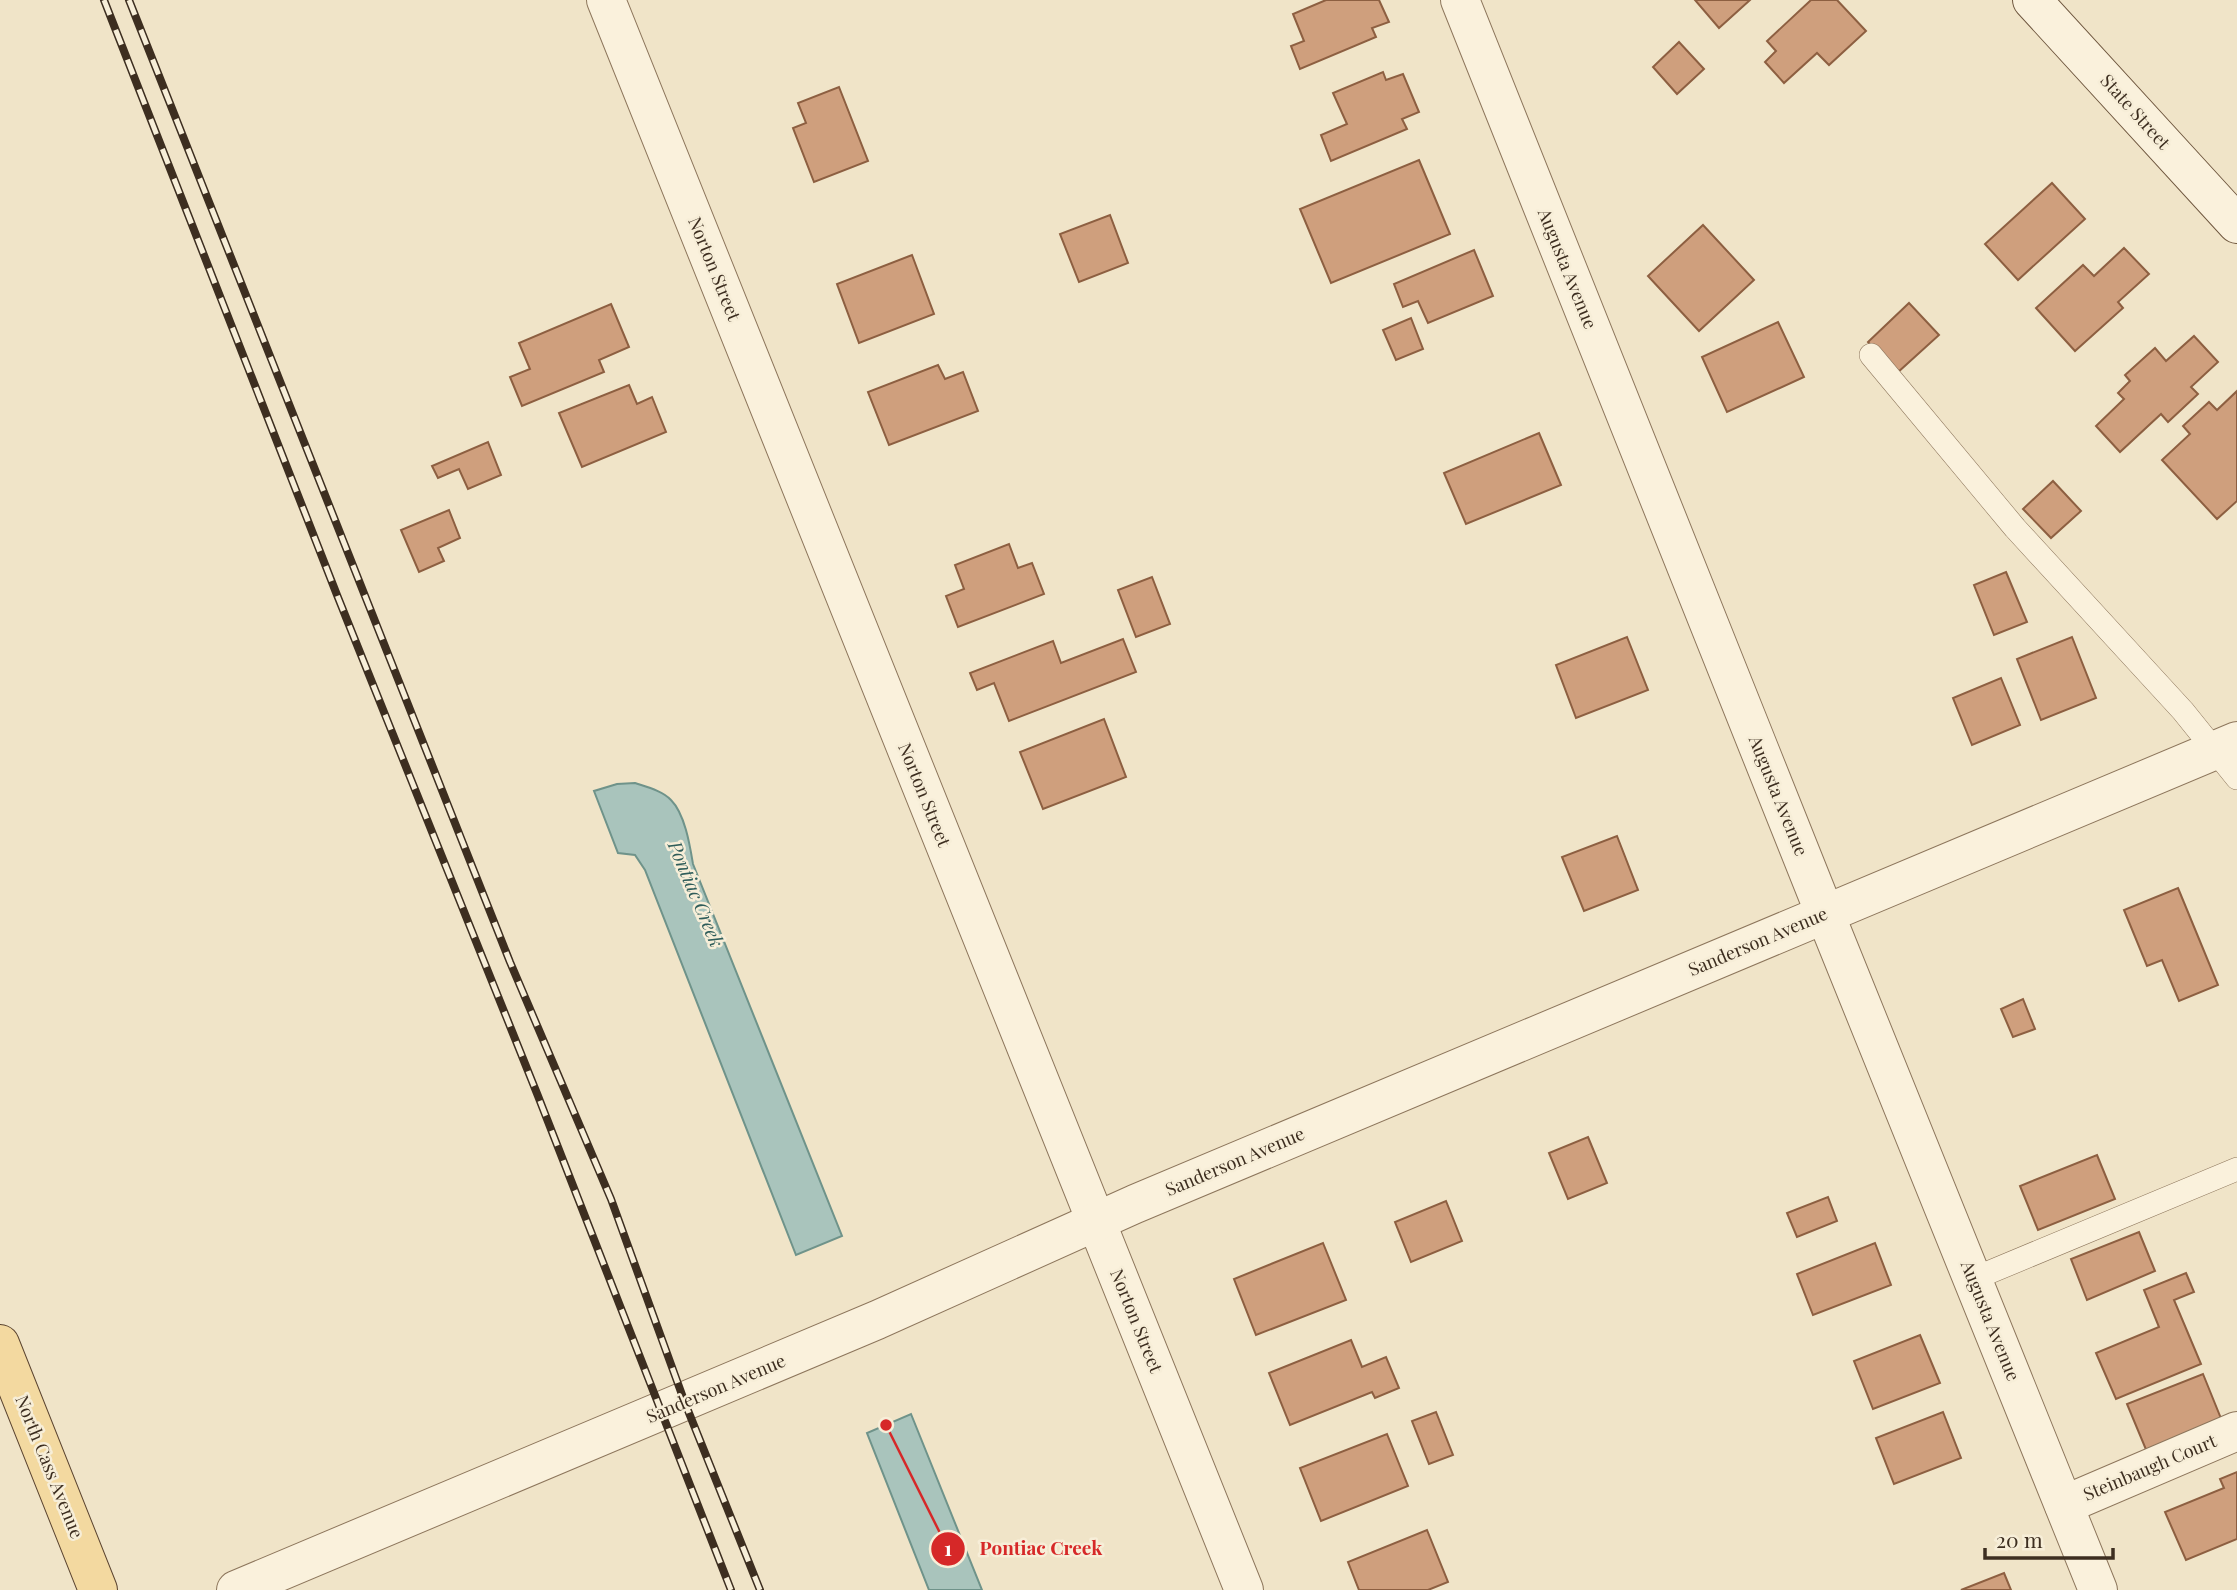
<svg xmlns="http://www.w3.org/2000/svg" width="2237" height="1590" viewBox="0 0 2237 1590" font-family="'Playfair Display',serif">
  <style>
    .water { fill: #a9c4bc; stroke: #6f938a; stroke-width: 2 }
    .building { fill: #cf9f7d; stroke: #8d5f41; stroke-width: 2 }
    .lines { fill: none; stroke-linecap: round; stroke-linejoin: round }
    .service-casing { stroke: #8d765c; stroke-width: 24 }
    .minor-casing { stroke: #8d765c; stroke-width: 40 }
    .secondary-casing { stroke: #6f573f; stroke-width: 40 }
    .primary-casing { stroke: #5b4430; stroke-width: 40 }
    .service { stroke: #faf1dc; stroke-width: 23 }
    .minor { stroke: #faf1dc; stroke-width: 38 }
    .secondary { stroke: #faf1dc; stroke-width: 38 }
    .primary { stroke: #f3d9a0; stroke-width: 38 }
    .rail-casing { stroke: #3d2e20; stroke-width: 8 }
    .rail { stroke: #f7eed8; stroke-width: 5; stroke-dasharray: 16; stroke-linecap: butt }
    .labels { text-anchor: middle; stroke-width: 5; stroke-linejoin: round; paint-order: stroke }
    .street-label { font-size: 18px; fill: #3d2e20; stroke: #f7eed8 }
    .water-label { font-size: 19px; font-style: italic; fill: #2f5d5a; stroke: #f7eed8 }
    .leader { fill: none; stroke: #d62828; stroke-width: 2.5 }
    .callout-dot { fill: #d62828; stroke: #f7eed8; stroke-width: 2.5 }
    .mark-label { font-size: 21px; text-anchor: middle; font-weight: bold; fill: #fff }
    .callout-label { font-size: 19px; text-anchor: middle; font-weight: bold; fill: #d62828; stroke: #f7eed8; stroke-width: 5; stroke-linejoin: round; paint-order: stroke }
  </style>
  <rect width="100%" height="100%" fill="#f0e4c8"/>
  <g class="water">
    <path d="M 635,783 C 647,787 663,791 671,800 C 685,814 690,846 693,864 L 842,1236 L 796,1255 L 645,870 L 635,855 L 618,853 L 594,791 L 617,784 Z"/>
    <polygon points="911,1414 982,1590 929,1590 867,1433"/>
  </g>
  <g class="building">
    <polygon points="1326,0 1379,0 1389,22 1372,28 1376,37 1300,69 1291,46 1304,41 1293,14"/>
    <polygon points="1695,0 1750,0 1719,28"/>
    <polygon points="1811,0 1837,0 1866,31 1829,65 1817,53 1784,83 1765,62 1776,51 1767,41"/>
    <polygon points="1679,42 1704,69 1677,94 1653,67"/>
    <polygon points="1383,72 1386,80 1403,74 1419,112 1402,119 1407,129 1331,161 1321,135 1347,124 1333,93"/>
    <polygon points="839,87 868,161 814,182 793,128 806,123 798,103"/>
    <polygon points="1419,160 1450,234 1331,283 1300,209"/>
    <polygon points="2052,183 2085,219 2018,280 1985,244"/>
    <polygon points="1110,215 1128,263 1079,282 1060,234"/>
    <polygon points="1703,225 1754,280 1699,331 1648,276"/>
    <polygon points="2124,248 2149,274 2118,302 2123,308 2075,351 2036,308 2083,265 2094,276"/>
    <polygon points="1474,250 1493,296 1428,323 1418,301 1403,307 1394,284"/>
    <polygon points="912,255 934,314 859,343 837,284"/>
    <polygon points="1909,303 1939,335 1897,373 1868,342"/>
    <polygon points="611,304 629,347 599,360 604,372 522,406 510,377 530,369 519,343"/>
    <polygon points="1411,318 1423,349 1396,360 1383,330"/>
    <polygon points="1778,322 1804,377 1727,412 1702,357"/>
    <polygon points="2194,336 2218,362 2191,387 2198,394 2168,422 2161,414 2120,452 2096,426 2124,399 2118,393 2130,381 2125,375 2155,348 2166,361"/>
    <polygon points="938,365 945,379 963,372 978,411 889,445 868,392"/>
    <polygon points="629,385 637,404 652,397 666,432 582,467 559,413"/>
    <polygon points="2237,391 2237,501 2217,519 2162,460 2190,434 2183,426 2209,402 2217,410"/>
    <polygon points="1539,433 1561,485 1466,524 1444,473"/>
    <polygon points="488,442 501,475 468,489 459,469 438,478 432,466"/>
    <polygon points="2053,481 2081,511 2051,538 2023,509"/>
    <polygon points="449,510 460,538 438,548 444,561 419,572 401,530"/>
    <polygon points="1009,544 1018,568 1032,563 1044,594 958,627 946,596 964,589 955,565"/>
    <polygon points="2006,572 2027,622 1994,635 1974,585"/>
    <polygon points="1152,577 1170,624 1136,637 1118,590"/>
    <polygon points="1627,637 1648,690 1576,718 1556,665"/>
    <polygon points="2072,637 2096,698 2041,720 2017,659"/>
    <polygon points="1123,639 1136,672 1009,721 994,683 977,690 970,673 1053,641 1061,663"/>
    <polygon points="2001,678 2020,725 1972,745 1953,698"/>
    <polygon points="1104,719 1126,777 1043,809 1020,752"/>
    <polygon points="1617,836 1638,890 1584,911 1562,857"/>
    <polygon points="2178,888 2218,985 2179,1001 2162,960 2147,966 2124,910"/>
    <polygon points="2023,999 2035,1029 2013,1037 2001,1009"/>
    <polygon points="1588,1137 1607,1183 1568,1199 1549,1153"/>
    <polygon points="2097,1155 2115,1199 2038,1230 2020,1186"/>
    <polygon points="1828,1197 1837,1221 1797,1237 1787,1213"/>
    <polygon points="1446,1201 1462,1241 1411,1262 1395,1222"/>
    <polygon points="2139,1232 2155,1271 2087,1300 2071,1259"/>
    <polygon points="1323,1243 1346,1300 1256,1335 1234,1279"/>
    <polygon points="1875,1243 1891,1285 1813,1315 1797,1274"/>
    <polygon points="2186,1273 2194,1292 2174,1300 2201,1364 2116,1399 2096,1353 2159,1327 2144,1290"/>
    <polygon points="1920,1335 1940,1383 1873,1409 1854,1361"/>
    <polygon points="1351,1340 1362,1367 1386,1357 1399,1388 1375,1398 1372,1392 1290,1425 1269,1373"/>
    <polygon points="2203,1374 2222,1421 2147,1452 2127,1404"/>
    <polygon points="1436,1412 1453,1455 1429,1464 1412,1421"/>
    <polygon points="1943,1412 1961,1458 1894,1484 1876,1438"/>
    <polygon points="1387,1434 1408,1486 1321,1521 1300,1468"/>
    <polygon points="2237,1472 2237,1539 2186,1560 2165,1512 2224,1488 2220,1479"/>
    <polygon points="1427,1530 1448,1582 1428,1590 1359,1590 1348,1562"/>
    <polygon points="2004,1573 2011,1590 1961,1590"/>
  </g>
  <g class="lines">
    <defs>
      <g id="service">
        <polyline points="1871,355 2015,528 2183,711 2237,778"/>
        <polyline points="1973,1279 2237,1169"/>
      </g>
      <g id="minor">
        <polyline points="606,0 1244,1590"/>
        <polyline points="1460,0 1825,914 2098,1590"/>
        <polyline points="2064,1505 2237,1431"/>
        <polyline points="236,1590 877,1320 1135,1204 2237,741"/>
      </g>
      <polyline id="secondary" points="2032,0 2237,224"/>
      <polyline id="primary" points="0,1344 98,1590"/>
    </defs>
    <use href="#service" class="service-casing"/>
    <use href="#minor" class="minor-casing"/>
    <use href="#secondary" class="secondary-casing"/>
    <use href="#primary" class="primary-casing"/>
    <use href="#service" class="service"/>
    <use href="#minor" class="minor"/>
    <use href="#secondary" class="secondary"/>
    <use href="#primary" class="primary"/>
    <defs>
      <g id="rail">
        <polyline points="104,0 337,595 538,1096 731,1590"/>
        <polyline points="129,0 510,962 611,1199 685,1403 760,1590"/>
      </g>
    </defs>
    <use href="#rail" class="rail-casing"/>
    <use href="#rail" class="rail"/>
  </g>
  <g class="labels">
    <g class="street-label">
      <text transform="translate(2135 112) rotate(48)" y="6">State Street</text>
      <text transform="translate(714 269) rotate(68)" y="6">Norton Street</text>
      <text transform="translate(1567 269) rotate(68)" y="6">Augusta Avenue</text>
      <text transform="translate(924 795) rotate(68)" y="6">Norton Street</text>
      <text transform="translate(1778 796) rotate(68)" y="6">Augusta Avenue</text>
      <text transform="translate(1758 942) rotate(-23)" y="6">Sanderson Avenue</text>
      <text transform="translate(1235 1162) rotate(-23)" y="6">Sanderson Avenue</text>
      <text transform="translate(1136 1321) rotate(68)" y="6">Norton Street</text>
      <text transform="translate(1990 1321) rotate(68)" y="6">Augusta Avenue</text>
      <text transform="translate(716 1389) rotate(-23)" y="6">Sanderson Avenue</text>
      <text transform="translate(49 1467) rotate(68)" y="6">North Cass Avenue</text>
      <text transform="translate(2150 1468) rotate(-23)" y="6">Steinbaugh Court</text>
    </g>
    <g class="water-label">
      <text transform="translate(696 894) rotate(67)" y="7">Pontiac Creek</text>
    </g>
  </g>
  <path class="leader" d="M886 1425L948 1549"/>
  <g class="callout-dot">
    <circle cx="886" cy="1425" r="7"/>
    <circle cx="948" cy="1549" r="18"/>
  </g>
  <g class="mark-label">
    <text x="948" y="1556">1</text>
  </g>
  <g class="callout-label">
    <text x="1041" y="1555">Pontiac Creek</text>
  </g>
  <path d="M1985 1548v10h128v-10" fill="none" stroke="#3d2e20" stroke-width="3.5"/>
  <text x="1996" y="1548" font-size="21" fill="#3d2e20" stroke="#f7eed8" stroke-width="5" paint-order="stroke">20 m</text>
</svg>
